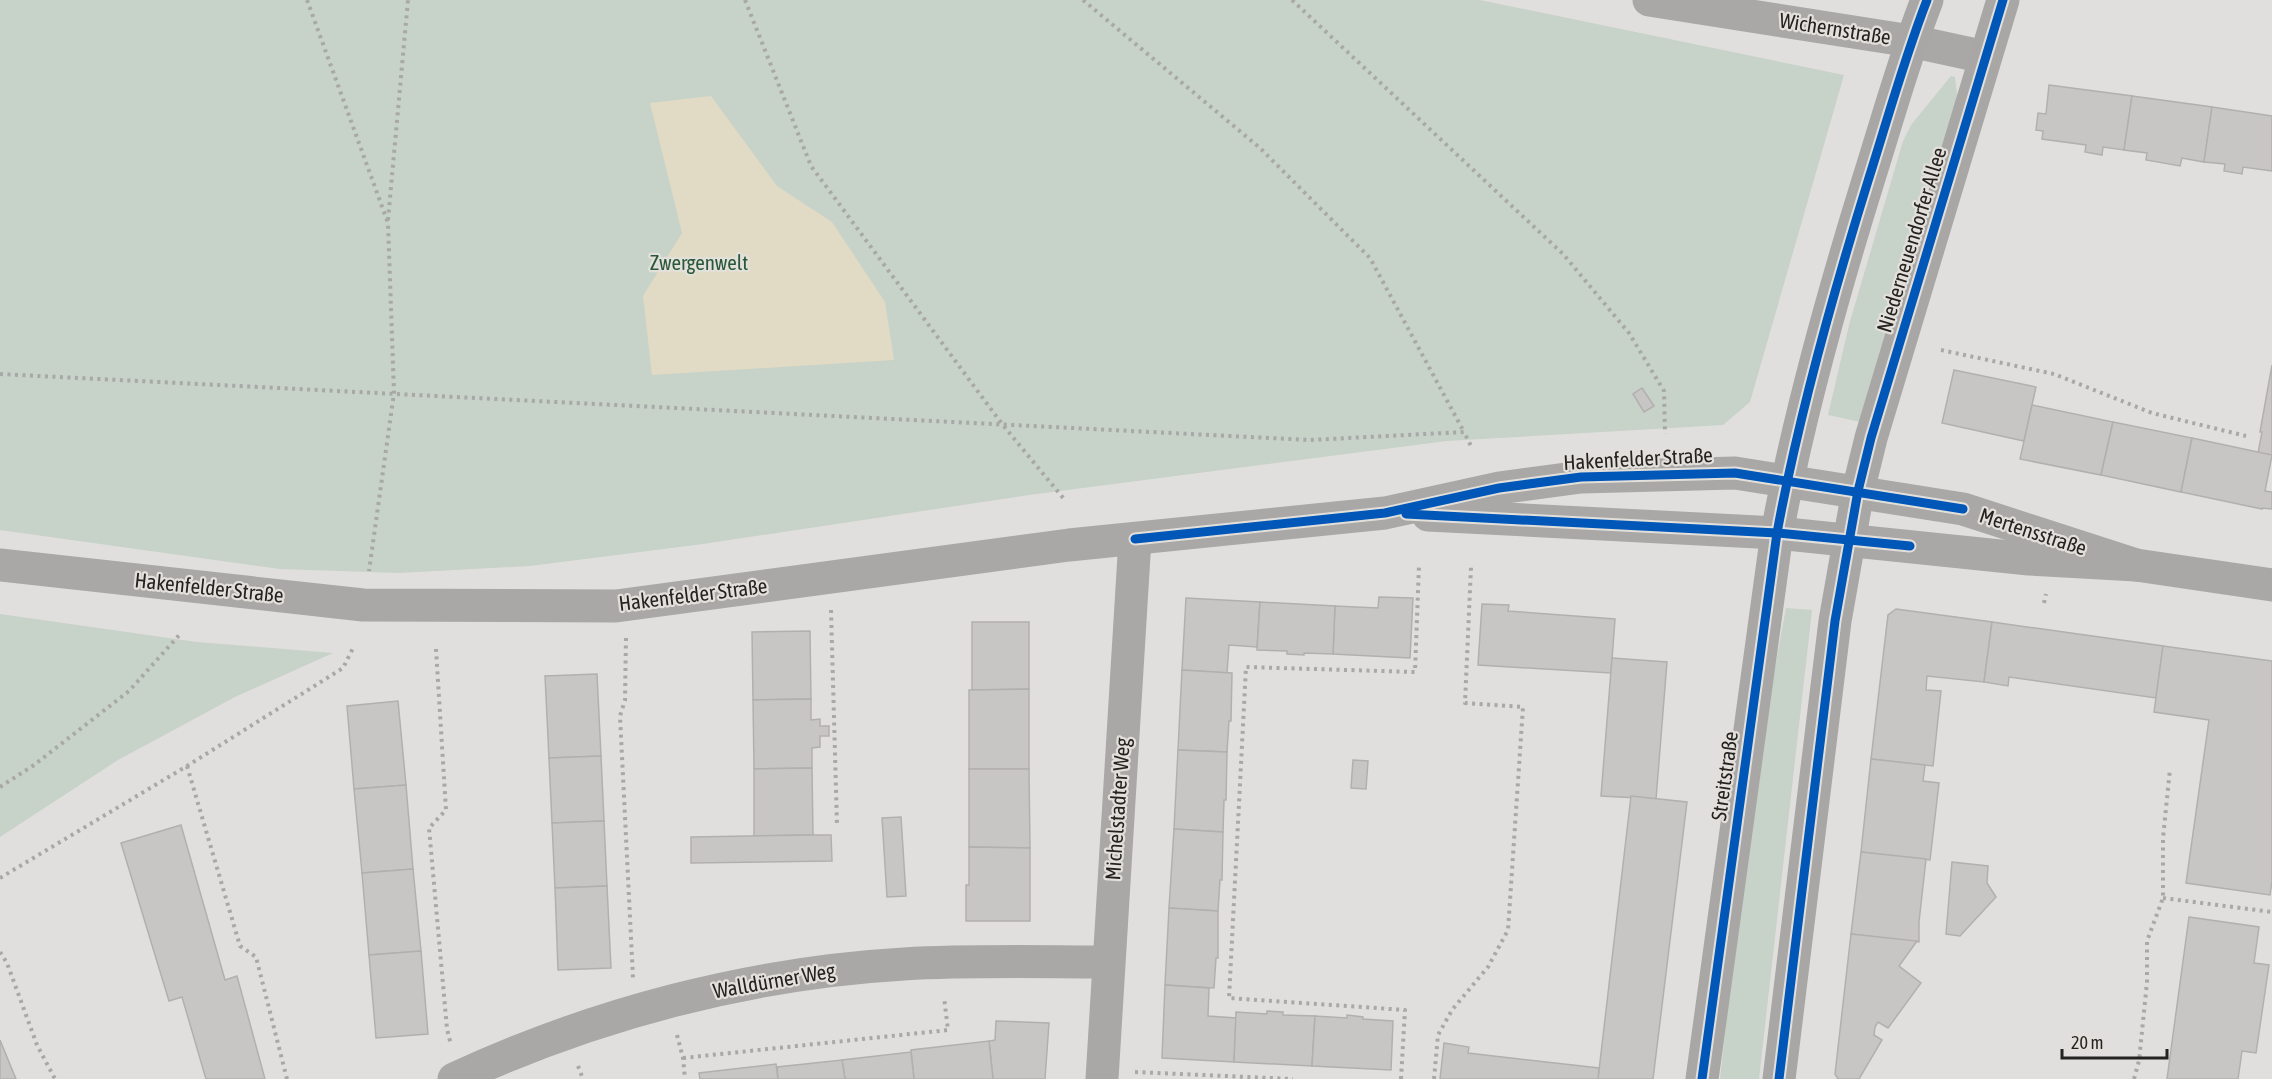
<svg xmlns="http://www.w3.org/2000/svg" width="2272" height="1079" viewBox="0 0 2272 1079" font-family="'Asap Condensed',sans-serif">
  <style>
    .green { fill: #c7d2c8 }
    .sand { fill: #e1dbc5 }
    .building { fill: #c8c6c5; stroke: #b2b0af; stroke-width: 1.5 }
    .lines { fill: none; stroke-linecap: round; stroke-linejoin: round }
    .path { stroke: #a8a8a6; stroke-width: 4; stroke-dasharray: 3 4.5; stroke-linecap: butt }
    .street { stroke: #a9a8a6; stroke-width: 33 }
    .secondary { stroke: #a8a7a6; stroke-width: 33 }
    .cycleway-casing { stroke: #e3e0db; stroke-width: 13 }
    .cycleway { stroke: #0057b8; stroke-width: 9 }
    .labels { text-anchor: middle; stroke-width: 4.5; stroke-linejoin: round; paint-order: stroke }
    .street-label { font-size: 21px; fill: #242321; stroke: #e3e0db }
    .park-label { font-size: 21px; fill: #295939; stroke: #e3e0db }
  </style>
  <rect width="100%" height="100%" fill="#e1dfdd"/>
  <g class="green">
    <polygon points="0,0 1480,0 1844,75 1750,402 1723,425 1447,441 1029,495 703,544 530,566 399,573 280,569 0,530"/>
    <polygon points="1951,76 1955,77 1957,94 1956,104 1919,212 1914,257 1860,422 1828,415 1849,325 1903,141 1911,125"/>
    <path d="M 1786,608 L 1812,610 L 1759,1079 L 1720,1079 C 1737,922 1756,764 1786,608 Z"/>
    <polygon points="0,614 197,642 333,653 235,697 118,760 0,837"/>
  </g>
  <polygon class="sand" points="711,96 777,186 832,222 885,302 894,360 652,375 643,296 682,233 650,103"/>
  <g class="building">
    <polygon points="2049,85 2132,96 2124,150 2103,147 2102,155 2085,152 2086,145 2042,139 2043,131 2036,130 2038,113 2046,114"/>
    <polygon points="2132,96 2212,107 2204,162 2182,158 2180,166 2146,160 2147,153 2124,150"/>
    <polygon points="2212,107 2272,116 2272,171 2243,167 2242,174 2224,171 2225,164 2204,162"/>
    <polygon points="2272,365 2272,455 2258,453 2262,432 2260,432"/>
    <polygon points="1954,370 2036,387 2024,441 1942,423"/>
    <polygon points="1642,388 1654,406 1644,412 1633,394"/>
    <polygon points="2032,405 2113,422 2101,475 2020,459"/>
    <polygon points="2113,422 2192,438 2181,492 2101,475"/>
    <polygon points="2192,438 2272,455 2265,491 2272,492 2272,509 2262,508 2262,509 2181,492"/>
    <polygon points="1379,597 1413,598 1410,658 1333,654 1335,606 1378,608"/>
    <polygon points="1186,598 1260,602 1257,647 1229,645 1227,673 1182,670"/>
    <polygon points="1260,602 1335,606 1333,654 1304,653 1304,655 1287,654 1287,651 1257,650"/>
    <polygon points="1482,604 1509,605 1508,611 1615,619 1611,673 1478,665"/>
    <polygon points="1896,609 1992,622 1984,682 1927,676 1926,690 1941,691 1933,766 1871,759 1888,615"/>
    <polygon points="972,622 1029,622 1029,689 972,690"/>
    <polygon points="1992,622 2163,646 2156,698 2009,677 2008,686 1984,682"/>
    <polygon points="810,631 811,699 753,700 752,632"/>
    <polygon points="2163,646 2272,661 2272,881 2270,895 2186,883 2209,720 2154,712"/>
    <polygon points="1612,658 1667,662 1656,799 1601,796"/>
    <polygon points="1182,670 1232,673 1231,721 1229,721 1227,752 1178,750"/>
    <polygon points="597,674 601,756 549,758 545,676"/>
    <polygon points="1029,689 1029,769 969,769 969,690"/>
    <polygon points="811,699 811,720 820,719 820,726 829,726 829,736 820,736 820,747 812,748 812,768 754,769 753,700"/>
    <polygon points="398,701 406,785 354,789 347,706"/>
    <polygon points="1178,750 1227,752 1226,800 1224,800 1223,832 1174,829"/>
    <polygon points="601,756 604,821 552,823 549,758"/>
    <polygon points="1871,759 1925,765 1923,781 1939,783 1930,860 1861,852"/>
    <polygon points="1353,760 1368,761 1366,789 1351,788"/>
    <polygon points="812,768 813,835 754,836 754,769"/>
    <polygon points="969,769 1029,769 1030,848 969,847"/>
    <polygon points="406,785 413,869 362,873 354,789"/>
    <polygon points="1631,796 1687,802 1653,1079 1598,1079"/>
    <polygon points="901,817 906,896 887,897 882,818"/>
    <polygon points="604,821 607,886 555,888 552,823"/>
    <polygon points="181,825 225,980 237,976 265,1079 206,1079 182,997 169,1001 121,843"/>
    <polygon points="1174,829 1223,832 1222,880 1220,880 1218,911 1169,908"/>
    <polygon points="813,835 831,835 832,861 691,863 691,837"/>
    <polygon points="969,847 1030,848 1030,921 966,921 966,885 969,885"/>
    <polygon points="1861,852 1926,859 1919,922 1919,942 1851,934"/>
    <polygon points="1952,862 1988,866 1987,883 1996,897 1960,936 1946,934"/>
    <polygon points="413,869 421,951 369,955 362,873"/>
    <polygon points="607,886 611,968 558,970 555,888"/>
    <polygon points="1169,908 1218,911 1218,958 1216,958 1214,988 1165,985"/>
    <polygon points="2189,917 2259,927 2254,963 2269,965 2256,1053 2242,1051 2238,1079 2167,1079"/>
    <polygon points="1851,934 1917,941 1899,966 1921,983 1888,1028 1878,1022 1875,1027 1874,1035 1882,1040 1859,1079 1838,1079 1835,1074"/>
    <polygon points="421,951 428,1034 376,1038 369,955"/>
    <polygon points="1165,985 1209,988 1208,1016 1236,1018 1234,1062 1162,1058"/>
    <polygon points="1267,1011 1283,1012 1283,1015 1315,1016 1312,1066 1234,1062 1236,1012 1267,1014"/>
    <polygon points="1347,1015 1363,1017 1363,1019 1393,1021 1391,1070 1312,1066 1315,1016 1347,1018"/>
    <polygon points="996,1021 1049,1023 1045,1079 993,1079 989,1041 995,1040"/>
    <polygon points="0,1040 16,1079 0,1079"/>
    <polygon points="989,1041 993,1079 914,1079 911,1050"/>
    <polygon points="1444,1043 1469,1047 1468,1053 1599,1068 1598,1079 1440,1079"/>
    <polygon points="911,1052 914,1079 845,1079 842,1060"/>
    <polygon points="842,1060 845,1079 778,1079 777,1067"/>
    <polygon points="776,1064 778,1079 700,1079 699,1073"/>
  </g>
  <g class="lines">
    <g class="path">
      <polyline points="307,0 388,223 394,393 369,571"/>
      <polyline points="745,0 811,166 1002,424 1064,499"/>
      <polyline points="1083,0 1260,148 1370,258 1464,432"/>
      <polyline points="1292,0 1563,254 1629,333 1664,391 1665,434"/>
      <polyline points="388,220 408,0"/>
      <polyline points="1941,350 2054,374 2152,413 2246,436"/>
      <polyline points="0,374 1310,440 1464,432 1472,448"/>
      <polyline points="2044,603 2046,594"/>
      <polyline points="831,610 837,825"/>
      <polyline points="626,638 625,700 620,716 633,978"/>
      <polyline points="436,649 446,810 429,828 447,1029 451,1045"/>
      <polyline points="187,766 240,946 256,957 287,1079"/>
      <polyline points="0,787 34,765 129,691 181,633"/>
      <polyline points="0,878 187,766 343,668 353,648"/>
      <polyline points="2163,898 2272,912"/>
      <polyline points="0,952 7,963 37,1045 55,1079"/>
      <polyline points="677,1035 683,1058 685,1079"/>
      <polyline points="683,1058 948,1030 944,997"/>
      <polyline points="578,1066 583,1079"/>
      <polyline points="1135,1072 1293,1079"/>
      <polyline points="1401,1079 1405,1010 1229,998 1246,667 1415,672 1419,565"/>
      <polyline points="1434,1079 1438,1035 1452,1010 1488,967 1508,930 1523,707 1465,703 1471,567"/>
      <polyline points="2134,1079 2139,1061 2147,982 2147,941 2163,898 2163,838 2170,769"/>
    </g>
    <g class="street">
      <polyline points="1649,0 1911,41 1985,57"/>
      <polyline points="1428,515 1777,533 2029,559 2136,565 2272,585"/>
      <polyline points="0,565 363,605 616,606 1069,545 1385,513 1499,488 1581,477 1735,473 1963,509 2136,565"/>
      <path d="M 454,1079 C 594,1014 749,973 904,964 C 972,960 1041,962 1108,962"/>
      <polyline points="1102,1079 1135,539"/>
    </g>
    <g class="secondary">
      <path d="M 1702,1079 L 1777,533 C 1799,414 1832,297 1868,181 C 1887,121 1904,59 1927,0"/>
      <polyline points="1779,1079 1835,621 1858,491 1871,438 2003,0"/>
    </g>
    <defs>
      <g id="cycleway">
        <polyline points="1406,514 1777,533 1910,546"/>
        <polyline points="1135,539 1385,513 1499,488 1581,477 1735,473 1963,509"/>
        <path d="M 1702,1079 L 1777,533 C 1799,414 1832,297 1868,181 C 1887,121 1904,59 1927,0"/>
        <polyline points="1779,1079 1835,621 1858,491 1871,438 2003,0"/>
      </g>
    </defs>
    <use href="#cycleway" class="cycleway-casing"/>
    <use href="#cycleway" class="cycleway"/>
  </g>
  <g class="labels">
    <g class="street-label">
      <text transform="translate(1835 29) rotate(9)" y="7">Wichernstraße</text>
      <text transform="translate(1912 240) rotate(-73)" y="7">Niederneuendorfer Allee</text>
      <text transform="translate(1638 459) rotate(-3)" y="7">Hakenfelder Straße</text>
      <text transform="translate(2033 532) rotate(18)" y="7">Mertensstraße</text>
      <text transform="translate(209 588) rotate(6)" y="7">Hakenfelder Straße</text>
      <text transform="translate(693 595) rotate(-7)" y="7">Hakenfelder Straße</text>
      <text transform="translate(1725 776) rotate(-82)" y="7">Streitstraße</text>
      <text transform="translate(1118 809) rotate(-86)" y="7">Michelstadter Weg</text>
      <text transform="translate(774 981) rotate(-10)" y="7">Walldürner Weg</text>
    </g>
    <g class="park-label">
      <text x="699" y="270">Zwergenwelt</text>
    </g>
  </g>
  <path d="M2062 1049v9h105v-9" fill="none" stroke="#242321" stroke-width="3"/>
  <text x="2071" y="1049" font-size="18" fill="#242321" stroke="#e3e0db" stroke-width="4.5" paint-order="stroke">20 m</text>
</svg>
